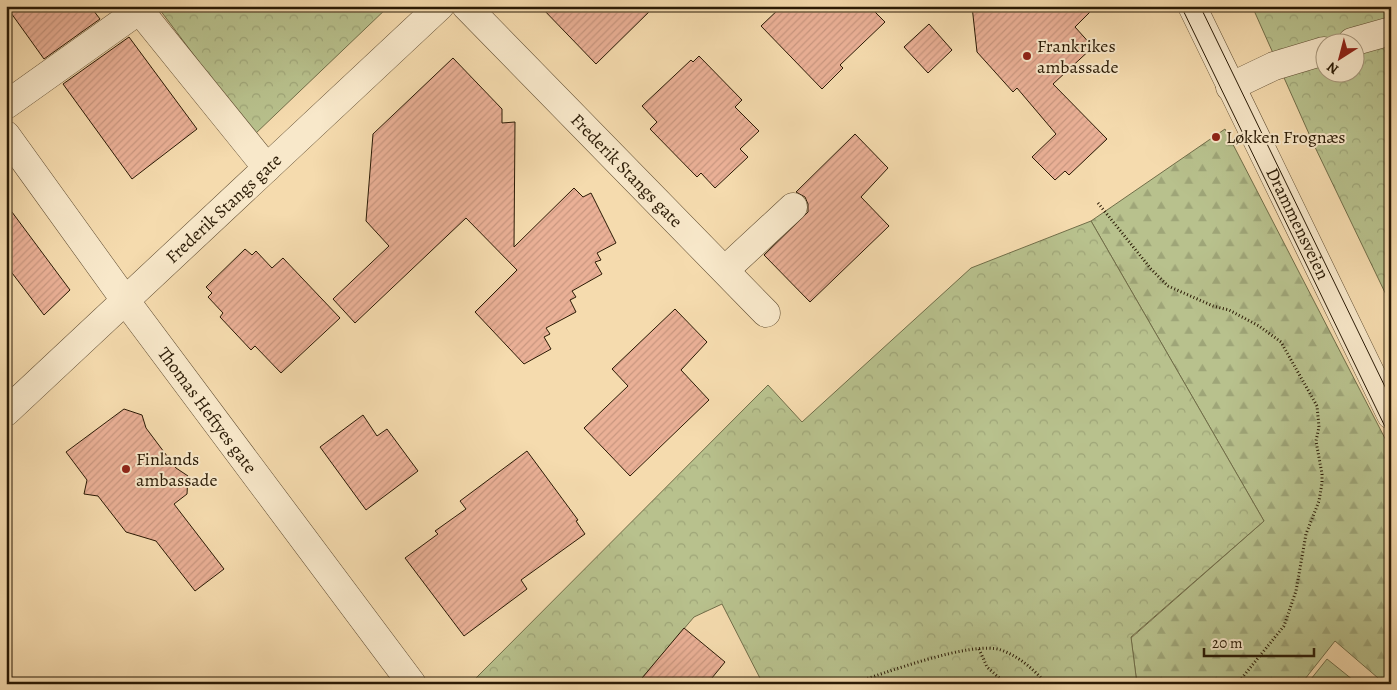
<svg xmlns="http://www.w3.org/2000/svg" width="1397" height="690" viewBox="0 0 1397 690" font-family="Alegreya,serif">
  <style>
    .grass { fill: #b8c18d; stroke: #716e49 }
    .forest { fill: url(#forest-firs); stroke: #716e49 }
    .park { fill: url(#park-crowns); stroke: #716e49; fill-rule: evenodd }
    .building { fill: url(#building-hatch); stroke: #2a1a05 }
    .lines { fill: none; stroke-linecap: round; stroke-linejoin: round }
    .minor-casing { stroke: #5d4a2f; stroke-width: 29 }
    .path { stroke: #2a1a05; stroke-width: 3; stroke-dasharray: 1 2.5; stroke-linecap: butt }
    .minor { stroke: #f8e8ca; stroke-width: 28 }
    .tram { stroke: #2a1a05; stroke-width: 1 }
    .poi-dot { fill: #8f2418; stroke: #f8e8ca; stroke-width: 2 }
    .labels { text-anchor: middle; stroke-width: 4; stroke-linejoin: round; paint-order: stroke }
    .poi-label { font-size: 18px; fill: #2a1a05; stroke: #f8e8ca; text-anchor: start }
    .street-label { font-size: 18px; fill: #2a1a05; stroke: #f8e8ca }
  </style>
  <defs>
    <pattern id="forest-firs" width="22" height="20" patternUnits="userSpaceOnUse" patternTransform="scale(1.25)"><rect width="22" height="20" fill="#b8c18d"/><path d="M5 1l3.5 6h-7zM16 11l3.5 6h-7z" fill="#9ea578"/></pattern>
    <pattern id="park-crowns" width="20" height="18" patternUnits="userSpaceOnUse" patternTransform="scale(1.25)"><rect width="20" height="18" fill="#b8c18d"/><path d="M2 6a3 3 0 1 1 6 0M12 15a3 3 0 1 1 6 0" fill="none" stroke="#9ea578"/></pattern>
    <pattern id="building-hatch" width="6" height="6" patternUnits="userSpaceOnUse" patternTransform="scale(1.25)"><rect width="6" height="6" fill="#eab096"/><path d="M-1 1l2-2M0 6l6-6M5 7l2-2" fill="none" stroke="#c99780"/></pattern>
  </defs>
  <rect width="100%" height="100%" fill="#f5dbae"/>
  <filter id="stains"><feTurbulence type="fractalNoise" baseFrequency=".004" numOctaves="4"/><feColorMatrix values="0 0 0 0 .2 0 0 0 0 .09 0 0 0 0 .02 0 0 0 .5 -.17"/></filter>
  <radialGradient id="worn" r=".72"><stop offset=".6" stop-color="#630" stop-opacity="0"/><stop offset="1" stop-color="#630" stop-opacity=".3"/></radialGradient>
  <polygon class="grass" points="1327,659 1358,684 1307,684"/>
  <polygon class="forest" points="1225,129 1391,450 1391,684 1385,684 1335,641 1301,684 1137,684 1131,638 1264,521 1091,221"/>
  <g class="park">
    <polygon points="157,6 389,6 254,135"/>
    <path d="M 1252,6 L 1391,6 L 1391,305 L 1314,145 ZM 1324,42 L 1354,42 L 1354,72 L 1324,72 Z"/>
    <polygon points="1091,221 1264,521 1131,637 1137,684 763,684 722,604 694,617 637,684 479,684 475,679 768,385 802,422 971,268"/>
  </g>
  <g class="building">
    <polygon points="6,6 90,6 100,19 44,59"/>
    <polygon points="540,6 655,6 596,64"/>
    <polygon points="782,6 869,6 885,22 840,65 843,68 822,89 761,26"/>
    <polygon points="972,6 1096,6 1075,27 1093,47 1053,84 1107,139 1069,175 1065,171 1055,180 1032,157 1056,134 1017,88 1013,92 977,52"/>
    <polygon points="929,24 952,50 928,73 904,47"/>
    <polygon points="129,37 197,129 132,179 63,84"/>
    <polygon points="699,56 742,100 735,107 759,131 740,149 748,157 715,188 701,173 697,177 650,129 657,122 642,106 691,60 693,62"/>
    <polygon points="453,58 502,109 502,123 515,122 514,247 574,188 583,197 591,193 616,243 597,253 601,260 595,262 602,274 572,291 576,297 570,300 576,312 546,328 550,334 544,337 551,349 524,364 475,312 517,270 466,218 355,323 333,299 389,246 366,221 373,134"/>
    <polygon points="855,134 888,168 861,197 889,226 810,302 764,255 808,212 808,204 805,197 796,192"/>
    <polygon points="6,204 70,290 44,315 6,265"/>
    <polygon points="245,249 252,255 256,251 272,268 283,258 340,318 281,373 255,346 251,350 220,317 223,313 208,297 212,293 206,287"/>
    <polygon points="675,309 707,342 681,370 709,400 630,476 584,428 628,386 612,369"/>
    <polygon points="124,409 142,415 146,428 176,468 188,476 187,494 174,504 224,569 195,591 156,541 126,532 98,496 84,494 87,480 66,452"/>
    <polygon points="363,415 377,436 387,429 418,471 366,510 320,447"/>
    <polygon points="527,451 578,520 576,521 585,534 521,580 527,589 464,636 405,558 438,534 435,531 466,509 460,501"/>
    <polygon points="684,628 725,662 707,684 637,684"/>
  </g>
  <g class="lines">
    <defs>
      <g id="minor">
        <polyline points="136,6 267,168"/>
        <path id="s1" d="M 466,6 L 766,313"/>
        <path id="s2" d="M 1192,6 L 1391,415"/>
        <polyline points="1352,42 1391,31"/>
        <polyline points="1230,87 1274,66 1324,51"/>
        <polyline points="6,105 145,6"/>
        <path id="s3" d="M 6,135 L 125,300 L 412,684"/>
        <polyline points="725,270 793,207"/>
        <path id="s4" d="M 6,412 L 440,6"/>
      </g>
    </defs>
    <use href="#minor" class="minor-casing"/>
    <g class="path">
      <polyline points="1098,203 1151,269 1168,286 1213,306 1229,310 1259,326 1281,342 1317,406 1319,427 1316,441 1322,474 1322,483 1319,501 1306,534 1296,591 1284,626 1237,684"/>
      <polyline points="979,649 987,667 1006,684"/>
      <path d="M 851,684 C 883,674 971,640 1001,650 C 1020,657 1033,669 1047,684"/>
    </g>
    <use href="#minor" class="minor"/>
    <g class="tram">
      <polyline points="1181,6 1391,439"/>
      <polyline points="1200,6 1391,399"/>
    </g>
  </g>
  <g class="poi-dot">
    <circle cx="1027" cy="56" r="5"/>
    <circle cx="1216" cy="137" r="5"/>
    <circle cx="126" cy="469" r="5"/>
  </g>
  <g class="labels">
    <g class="poi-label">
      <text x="1037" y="52">Frankrikes<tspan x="1037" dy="21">ambassade</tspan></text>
      <text x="1226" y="143">Løkken Frognæs</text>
      <text x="136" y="465">Finlands<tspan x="136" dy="21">ambassade</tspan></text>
    </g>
    <g class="street-label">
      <text dy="6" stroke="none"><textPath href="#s1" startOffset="230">Frederik Stangs gate</textPath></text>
      <text dy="6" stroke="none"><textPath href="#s4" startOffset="298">Frederik Stangs gate</textPath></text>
      <text dy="6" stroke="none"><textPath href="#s2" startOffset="242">Drammensveien</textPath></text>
      <text dy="6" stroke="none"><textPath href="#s3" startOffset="341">Thomas Heftyes gate</textPath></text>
    </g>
  </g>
  <rect width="1397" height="690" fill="none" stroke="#f5dbae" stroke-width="25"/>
  <rect x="8" y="8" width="1382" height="675" fill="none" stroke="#2a1a05" stroke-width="2.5"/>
  <rect x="12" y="12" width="1372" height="665" fill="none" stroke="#2a1a05"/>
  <g transform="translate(1340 58) rotate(216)"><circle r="24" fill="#f8e8ca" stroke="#a6967b"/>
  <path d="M0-4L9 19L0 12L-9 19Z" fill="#8f2418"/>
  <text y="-8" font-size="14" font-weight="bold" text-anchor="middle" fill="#2a1a05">N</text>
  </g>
  <path d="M1204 648v8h110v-8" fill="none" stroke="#2a1a05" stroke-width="2.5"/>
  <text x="1212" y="648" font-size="15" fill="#2a1a05" stroke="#f8e8ca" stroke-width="4" paint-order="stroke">20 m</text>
  <rect width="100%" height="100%" filter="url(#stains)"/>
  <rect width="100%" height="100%" fill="url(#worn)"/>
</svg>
